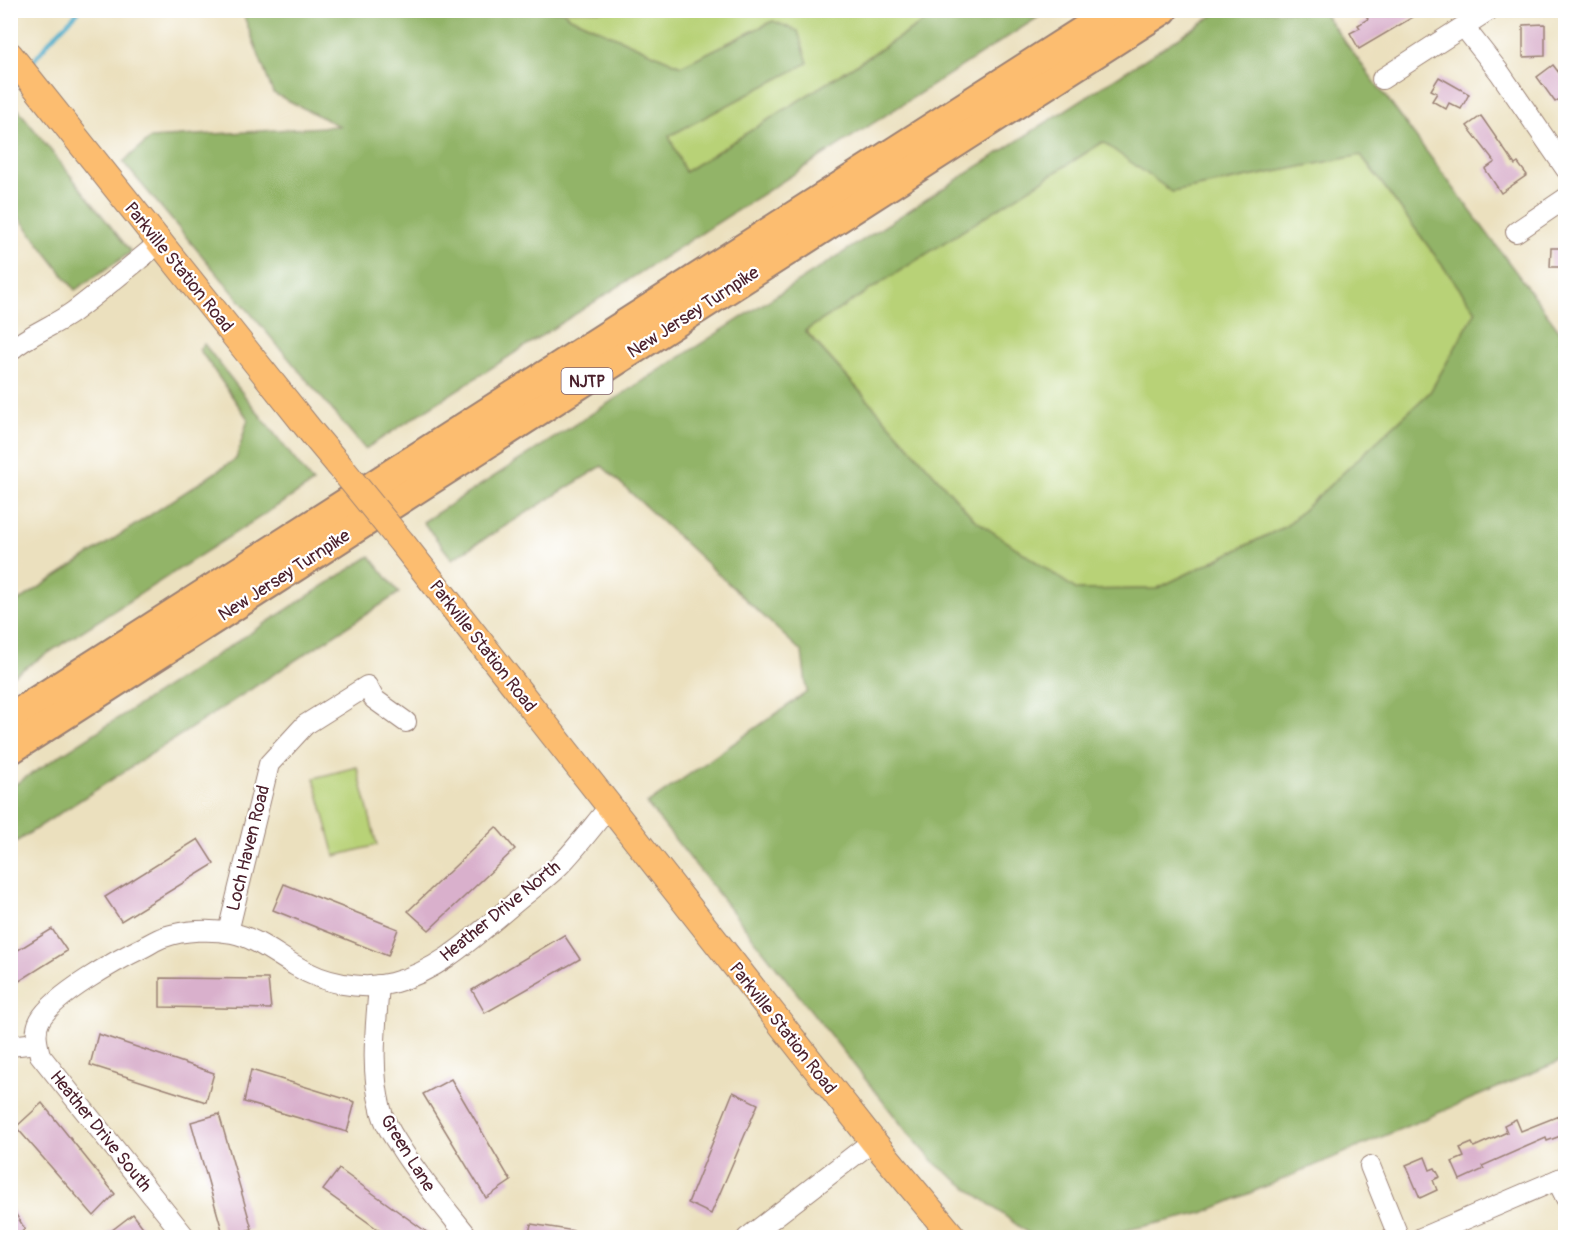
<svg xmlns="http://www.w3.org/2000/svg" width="1576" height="1248" viewBox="0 0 1576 1248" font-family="Pangolin,sans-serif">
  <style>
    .green { fill: #b8d277; stroke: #817851; stroke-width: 1.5 }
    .forest { fill: #92b468; stroke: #6e6a4a; stroke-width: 1.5; fill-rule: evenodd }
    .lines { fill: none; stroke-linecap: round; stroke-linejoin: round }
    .stream { stroke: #4aabc9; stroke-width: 4 }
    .building { fill: #d9b0cc }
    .minor-casing { stroke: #9a8074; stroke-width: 22 }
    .major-casing { stroke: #9a8074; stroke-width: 28 }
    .highway-casing { stroke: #9a8074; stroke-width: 32 }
    .minor { stroke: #fff; stroke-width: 20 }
    .major { stroke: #fcbd6f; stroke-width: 26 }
    .highway { stroke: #fcbd6f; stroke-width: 28 }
    .major-bridge-casing { stroke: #9a8074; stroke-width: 28; stroke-linecap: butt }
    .major-bridge { stroke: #fcbd6f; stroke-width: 26 }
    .labels { text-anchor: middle; stroke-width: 4.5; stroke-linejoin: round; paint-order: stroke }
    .shield { fill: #fff; stroke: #80626b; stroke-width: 1.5 }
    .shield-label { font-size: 16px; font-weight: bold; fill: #4a1f2b }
    .street-label { font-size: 18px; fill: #4a1f2b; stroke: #fff }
  </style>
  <rect width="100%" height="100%" fill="#fff"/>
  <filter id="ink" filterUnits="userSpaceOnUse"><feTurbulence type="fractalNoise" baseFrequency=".0167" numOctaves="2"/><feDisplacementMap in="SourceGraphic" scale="12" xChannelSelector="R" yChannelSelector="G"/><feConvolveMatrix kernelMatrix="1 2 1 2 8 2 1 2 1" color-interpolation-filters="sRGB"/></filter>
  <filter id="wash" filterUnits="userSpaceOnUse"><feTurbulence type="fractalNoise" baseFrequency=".008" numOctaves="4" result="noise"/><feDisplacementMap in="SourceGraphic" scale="24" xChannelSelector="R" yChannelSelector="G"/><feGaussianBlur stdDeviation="1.35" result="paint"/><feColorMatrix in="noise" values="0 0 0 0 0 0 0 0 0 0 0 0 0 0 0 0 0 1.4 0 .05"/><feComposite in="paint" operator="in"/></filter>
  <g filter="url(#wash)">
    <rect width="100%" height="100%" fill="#ebe0be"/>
    <g class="green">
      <polygon points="563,11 941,11 685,172 669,136 807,63 773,21 681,66 568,16"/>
      <polygon points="1103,142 1173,192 1361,155 1476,311 1430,392 1286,526 1156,589 1077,590 974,519 875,408 805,330"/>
      <polygon points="357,767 377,845 335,856 314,778"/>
    </g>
    <g class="forest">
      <polygon points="242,11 563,11 568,16 681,66 773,21 798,31 808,63 669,136 685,172 941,11 1048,11 365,449 123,162 151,138 339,126 273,93"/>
      <path d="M 1220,11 L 1322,11 L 1565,338 L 1565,1059 L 1203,1213 L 1096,1237 L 1033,1237 L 937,1165 L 908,1133 L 647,804 L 807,692 L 802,652 L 602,466 L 452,559 L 423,522 ZM 1103,142 L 1172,192 L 1361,155 L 1476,311 L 1430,392 L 1286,526 L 1156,589 L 1077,590 L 974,519 L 875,408 L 805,331 Z"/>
      <polygon points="10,99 131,252 75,290 11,207"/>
      <polygon points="204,344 313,483 11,677 11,606 236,459 248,419 199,349"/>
      <polygon points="370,556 399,593 11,845 11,787"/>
    </g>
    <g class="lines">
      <g class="stream">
        <polyline points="32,63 52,38 80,10"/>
        <polyline points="10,92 19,82"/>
      </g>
    </g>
    <g id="blocks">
      <g class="building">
        <polygon points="1363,10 1425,10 1359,49 1350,33 1360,28 1358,25 1368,19"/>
        <polygon points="1545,24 1545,56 1523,57 1523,25"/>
        <polygon points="1553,65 1566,82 1566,94 1555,102 1537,77"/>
        <polygon points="1439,77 1469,94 1461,109 1449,103 1446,109 1432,101 1437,93 1431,90"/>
        <polygon points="1481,116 1515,165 1518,163 1527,175 1501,193 1485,169 1495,162 1467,126"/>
        <polygon points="1551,248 1566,248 1566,267 1550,267"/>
        <polygon points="496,827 515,849 429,930 408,911"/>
        <polygon points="198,839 214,864 121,921 105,897"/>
        <polygon points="284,884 398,929 388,956 273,910"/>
        <polygon points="52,929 67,951 10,987 10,955"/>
        <polygon points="564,935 580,959 485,1013 472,990"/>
        <polygon points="160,978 268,979 271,1009 160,1007"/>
        <polygon points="98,1034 214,1073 206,1102 90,1065"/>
        <polygon points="251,1070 355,1102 347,1132 244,1102"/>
        <polygon points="451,1079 511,1181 486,1198 423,1094"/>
        <polygon points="733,1092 758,1104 711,1214 688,1203"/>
        <polygon points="42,1103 115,1194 94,1216 16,1127"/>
        <polygon points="1566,1113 1566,1134 1547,1141 1546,1138 1482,1166 1484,1169 1460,1180 1452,1162 1464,1157 1460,1148 1472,1143 1474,1147 1507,1132 1504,1125 1516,1119 1521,1131"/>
        <polygon points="219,1114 252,1229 224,1237 191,1122"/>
        <polygon points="1425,1157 1430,1170 1435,1168 1440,1177 1433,1180 1437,1190 1420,1198 1406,1165"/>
        <polygon points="339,1169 435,1238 390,1238 323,1190"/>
        <polygon points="10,1205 25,1229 15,1238 10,1238"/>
        <polygon points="133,1214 151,1238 102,1238"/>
        <polygon points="531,1224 575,1231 574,1238 528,1238"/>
      </g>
    </g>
  </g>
  <g filter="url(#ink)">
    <use href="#blocks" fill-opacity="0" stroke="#9a8074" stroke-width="1.5"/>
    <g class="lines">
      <defs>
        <g id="minor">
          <polyline points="1464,27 1500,73 1566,169"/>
          <polyline points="1382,79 1489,10"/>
          <polyline points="1516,232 1566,198"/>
          <path d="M 10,351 C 29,334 52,327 73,312 C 102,290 131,266 159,243"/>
          <polyline points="228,932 269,764 305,725 367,686 374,699 406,722"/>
          <path d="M 379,985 C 376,1026 370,1068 381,1109 C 384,1124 394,1137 402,1150 C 422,1181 446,1209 469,1238"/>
          <polyline points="10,1046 37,1043"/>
          <polyline points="1370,1166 1399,1238"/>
          <polyline points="1557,1180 1566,1198"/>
          <path d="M 186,1238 L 40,1055 C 37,1043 34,1031 40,1020 C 54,995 117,960 144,947 C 150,944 157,939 164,937 C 184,930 211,929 232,933 C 256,938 275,954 296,966 C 323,983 361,991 392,983 C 439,971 474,937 510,907 C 526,893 544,881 559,866 C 577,848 592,827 609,807"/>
          <polyline points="747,1238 873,1141"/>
          <polyline points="1421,1238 1566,1176"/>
        </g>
        <g id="major">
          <polyline points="10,55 312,433 338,464"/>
          <polyline points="403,544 873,1141 954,1238"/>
        </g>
        <g id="highway">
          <polyline points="10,718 1115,10"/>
          <polyline points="10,750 1163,10"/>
        </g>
      </defs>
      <use href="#minor" class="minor-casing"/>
      <use href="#major" class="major-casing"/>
      <use href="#highway" class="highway-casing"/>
      <use href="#minor" class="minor"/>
      <use href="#major" class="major"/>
      <use href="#highway" class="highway"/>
      <defs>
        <polyline id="major-bridge" points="338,464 403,544"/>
      </defs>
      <use href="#major-bridge" class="major-bridge-casing"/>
      <use href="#major-bridge" class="major-bridge"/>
    </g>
  </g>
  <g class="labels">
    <rect class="shield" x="561.5" y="368" width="51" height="26" rx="4.5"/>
    <g class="shield-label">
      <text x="587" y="387">NJTP</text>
    </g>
    <g class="street-label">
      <text transform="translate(179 267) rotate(51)" y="6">Parkville Station Road</text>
      <text transform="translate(693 312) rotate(-33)" y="6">New Jersey Turnpike</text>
      <text transform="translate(284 575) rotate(-33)" y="6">New Jersey Turnpike</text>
      <text transform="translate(483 646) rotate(52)" y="6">Parkville Station Road</text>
      <text transform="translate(248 848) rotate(-76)" y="6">Loch Haven Road</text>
      <text transform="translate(500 911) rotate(-39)" y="6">Heather Drive North</text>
      <text transform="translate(783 1028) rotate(52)" y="6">Parkville Station Road</text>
      <text transform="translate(101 1131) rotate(51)" y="6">Heather Drive South</text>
      <text transform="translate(408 1153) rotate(58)" y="6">Green Lane</text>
    </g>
  </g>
  <rect width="1576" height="1248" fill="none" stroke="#fff" stroke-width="36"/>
</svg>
